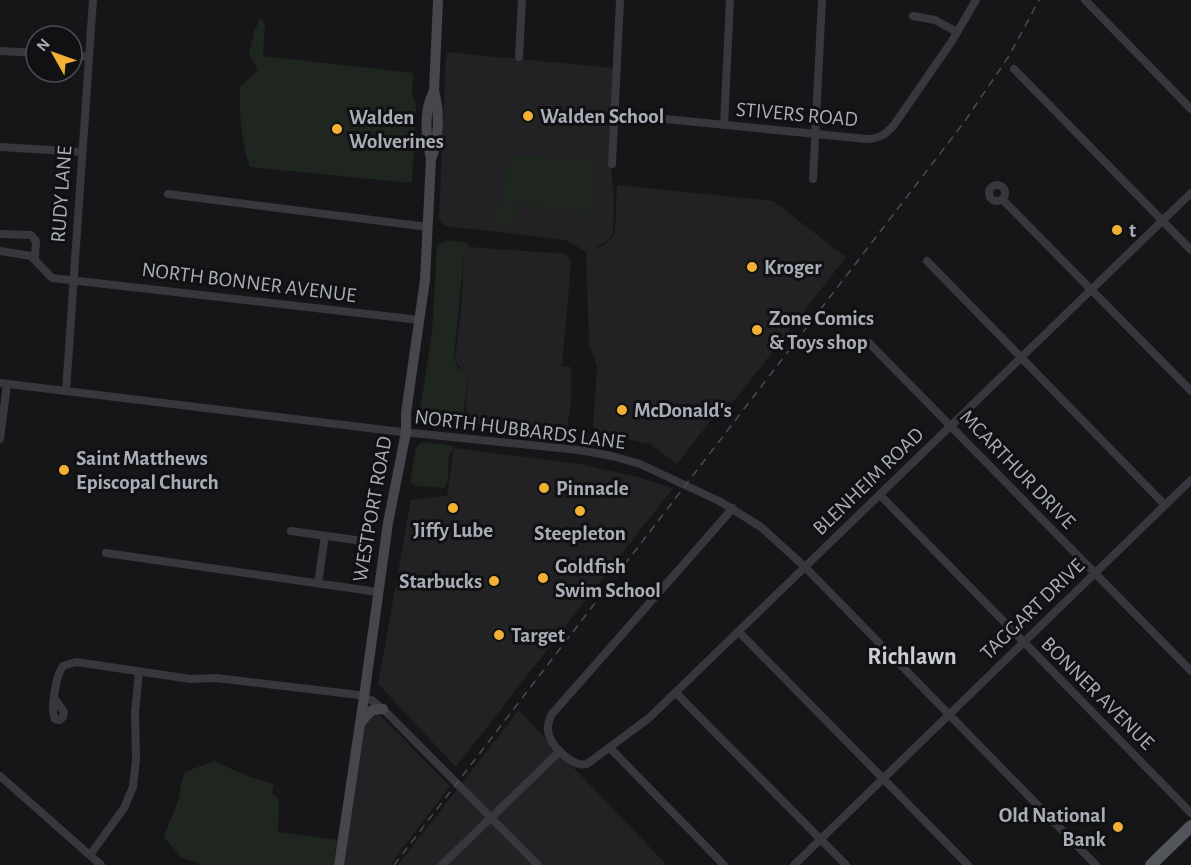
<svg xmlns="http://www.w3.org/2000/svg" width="1191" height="865" viewBox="0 0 1191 865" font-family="'Alegreya Sans',sans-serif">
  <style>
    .built { fill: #222225 }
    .green { fill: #1e261f }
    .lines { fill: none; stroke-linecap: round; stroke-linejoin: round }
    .street { stroke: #37383d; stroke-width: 8 }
    .secondary { stroke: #45474d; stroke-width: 10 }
    .primary { stroke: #53555c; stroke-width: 12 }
    .rail { stroke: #4a4c52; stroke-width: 1.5; stroke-dasharray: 8 6; stroke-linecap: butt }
    .poi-dot { fill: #f2b134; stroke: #111113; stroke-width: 2 }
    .labels { text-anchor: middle; stroke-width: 6; stroke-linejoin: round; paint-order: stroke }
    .street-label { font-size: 21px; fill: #a8adb8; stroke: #111113 }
    .poi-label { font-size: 21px; font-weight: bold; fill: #a8adb8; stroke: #111113; text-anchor: start }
    .quarter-label { font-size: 24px; font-weight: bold; fill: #c9ccd4; stroke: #111113 }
  </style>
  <rect width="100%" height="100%" fill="#161618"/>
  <g class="built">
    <polygon points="446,52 613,68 611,164 614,198 613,233 608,240 593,250 601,247 608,241 615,233 617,185 773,201 846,257 739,395 732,402 717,403 715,415 677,464 650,444 598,433 593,426 597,367 589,343 586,252 566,240 445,226 439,220"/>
    <polygon points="470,247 566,254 571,263 562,366 571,367 571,403 566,435 465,422 468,373 460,368 455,359 461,311 464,253 469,253"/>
    <polygon points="454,448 579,464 638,477 673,488 456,767 378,684 411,500 447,496"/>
    <polygon points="519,710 544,737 667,865 398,865"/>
    <polygon points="372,714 379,714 450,786 390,865 343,865 364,722"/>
  </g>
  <g class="green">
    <path d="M 260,18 L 265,24 L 263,56 L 413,73 L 412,93 L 416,105 L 412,183 L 250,167 C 241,139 239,115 240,87 L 258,70 L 249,54 L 254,32 Z"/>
    <polygon points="507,155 595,160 591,212 510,204 518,207 517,226 508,227 493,225 493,208 495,206 503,204"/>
    <polygon points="446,240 464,242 469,245 469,253 464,253 454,358 458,368 468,373 463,422 427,417 423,423 419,416 432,333 437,246"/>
    <polygon points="425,442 453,446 453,452 449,453 448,479 445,488 418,486 410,482 416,448 419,444"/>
    <path d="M 214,761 L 247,776 L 274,784 L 272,793 L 279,799 L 278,832 L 337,840 L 333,865 L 198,865 L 196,862 L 182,858 L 164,838 C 167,825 174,814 178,801 C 180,791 181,781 185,772 Z"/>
  </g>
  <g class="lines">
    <g class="street">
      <polyline points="1085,0 1191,109"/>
      <polyline points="913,16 935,20 957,32"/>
      <polyline points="0,51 36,53"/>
      <polyline points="72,55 89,57"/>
      <polyline points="519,57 522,0"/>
      <polyline points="1014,69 1191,250"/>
      <path d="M 614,114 L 867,139 C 879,139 886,134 894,125 L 952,41 L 976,0"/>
      <polyline points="724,125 730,0"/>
      <polyline points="0,147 82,152"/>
      <polyline points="612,164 620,0"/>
      <polyline points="813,179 822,0"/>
      <circle cx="997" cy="193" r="8"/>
      <polyline points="168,194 428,227"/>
      <polyline points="1002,199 1191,391"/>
      <polyline points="0,234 31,235 36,241 35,258"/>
      <polyline points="0,251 31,256 52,278 420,320"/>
      <polyline points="927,261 1165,505"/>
      <polyline points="869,343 1191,671"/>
      <polyline points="0,383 393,431 579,450 612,456 640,464 721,502 761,527 805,567 1096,865"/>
      <polyline points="66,391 93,0"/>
      <polyline points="0,439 7,384"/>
      <polyline points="880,495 1191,813"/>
      <path d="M 733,508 L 552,714 C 548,722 546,729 550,738 C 555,749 574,768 587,764 L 649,718 L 1191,193"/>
      <polyline points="291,531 363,541"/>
      <polyline points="106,553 378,592"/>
      <polyline points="318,583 325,536"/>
      <polyline points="739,632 968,865"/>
      <polyline points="676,693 846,865"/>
      <path d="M 55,699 L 64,712 L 63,717 L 60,720 L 55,719 C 50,709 56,675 63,666 L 76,662 L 191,679 L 216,678 L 359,695 L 373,701 L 386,712 L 538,865"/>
      <polyline points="610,748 724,865"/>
      <polyline points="0,776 101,865"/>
      <polyline points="90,855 124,808 133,787 136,759 135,712 139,672"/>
      <polyline points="442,865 560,751"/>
      <polyline points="794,865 1191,480"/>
    </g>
    <g class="secondary">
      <path d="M 432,157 C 439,137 440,112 434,91 L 438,0"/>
      <polyline points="362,721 372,710 383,709"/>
      <path d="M 339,865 L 364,697 L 388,523 L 406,432 L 406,413 L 425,280 L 431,159 C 426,138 423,111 434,91"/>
    </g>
    <polyline class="primary" points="1151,865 1191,826"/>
    <polyline class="rail" points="394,865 965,121 1009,56 1039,0"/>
  </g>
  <g class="poi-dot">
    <circle cx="528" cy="116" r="6"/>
    <circle cx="337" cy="129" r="6"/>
    <circle cx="1117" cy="230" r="6"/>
    <circle cx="752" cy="267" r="6"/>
    <circle cx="757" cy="330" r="6"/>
    <circle cx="622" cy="410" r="6"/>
    <circle cx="64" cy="470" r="6"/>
    <circle cx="544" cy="488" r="6"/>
    <circle cx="453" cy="508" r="6"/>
    <circle cx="580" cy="511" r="6"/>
    <circle cx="543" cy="578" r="6"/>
    <circle cx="494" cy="581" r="6"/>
    <circle cx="499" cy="635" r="6"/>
    <circle cx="1118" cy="827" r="6"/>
  </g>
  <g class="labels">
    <g class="street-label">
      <text transform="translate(797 114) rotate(5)" y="7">STIVERS ROAD</text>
      <text transform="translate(61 194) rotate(-86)" y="7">RUDY LANE</text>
      <text transform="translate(249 282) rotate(7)" y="7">NORTH BONNER AVENUE</text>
      <text transform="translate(520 429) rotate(7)" y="7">NORTH HUBBARDS LANE</text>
      <text transform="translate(1018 469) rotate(46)" y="7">MCARTHUR DRIVE</text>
      <text transform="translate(868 481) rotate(-44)" y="7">BLENHEIM ROAD</text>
      <text transform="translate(372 509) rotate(-80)" y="7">WESTPORT ROAD</text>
      <text transform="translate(1032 609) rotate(-44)" y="7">TAGGART DRIVE</text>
      <text transform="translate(1098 693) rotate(45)" y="7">BONNER AVENUE</text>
    </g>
    <g class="poi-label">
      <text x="540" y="123">Walden School</text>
      <text x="349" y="124">Walden<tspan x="349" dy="24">Wolverines</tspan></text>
      <text x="1129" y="237">t</text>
      <text x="764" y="274">Kroger</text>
      <text x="769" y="325">Zone Comics<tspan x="769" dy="24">&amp; Toys shop</tspan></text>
      <text x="634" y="417">McDonald's</text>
      <text x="76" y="465">Saint Matthews<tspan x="76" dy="24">Episcopal Church</tspan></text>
      <text x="556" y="495">Pinnacle</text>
      <text x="453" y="537" text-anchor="middle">Jiffy Lube</text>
      <text x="580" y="540" text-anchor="middle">Steepleton</text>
      <text x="555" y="573">Goldfish<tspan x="555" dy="24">Swim School</tspan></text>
      <text x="482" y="588" text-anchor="end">Starbucks</text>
      <text x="511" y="642">Target</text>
      <text x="1106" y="822" text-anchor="end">Old National<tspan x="1106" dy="24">Bank</tspan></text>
    </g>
    <g class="quarter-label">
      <text x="912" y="664">Richlawn</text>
    </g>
  </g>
  <g transform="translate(54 54) rotate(310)"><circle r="28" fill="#111113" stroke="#4d4f55" stroke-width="1.5"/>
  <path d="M0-4.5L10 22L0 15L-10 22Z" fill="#f2b134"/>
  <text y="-9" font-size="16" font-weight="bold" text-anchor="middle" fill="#a8adb8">N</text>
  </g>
</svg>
